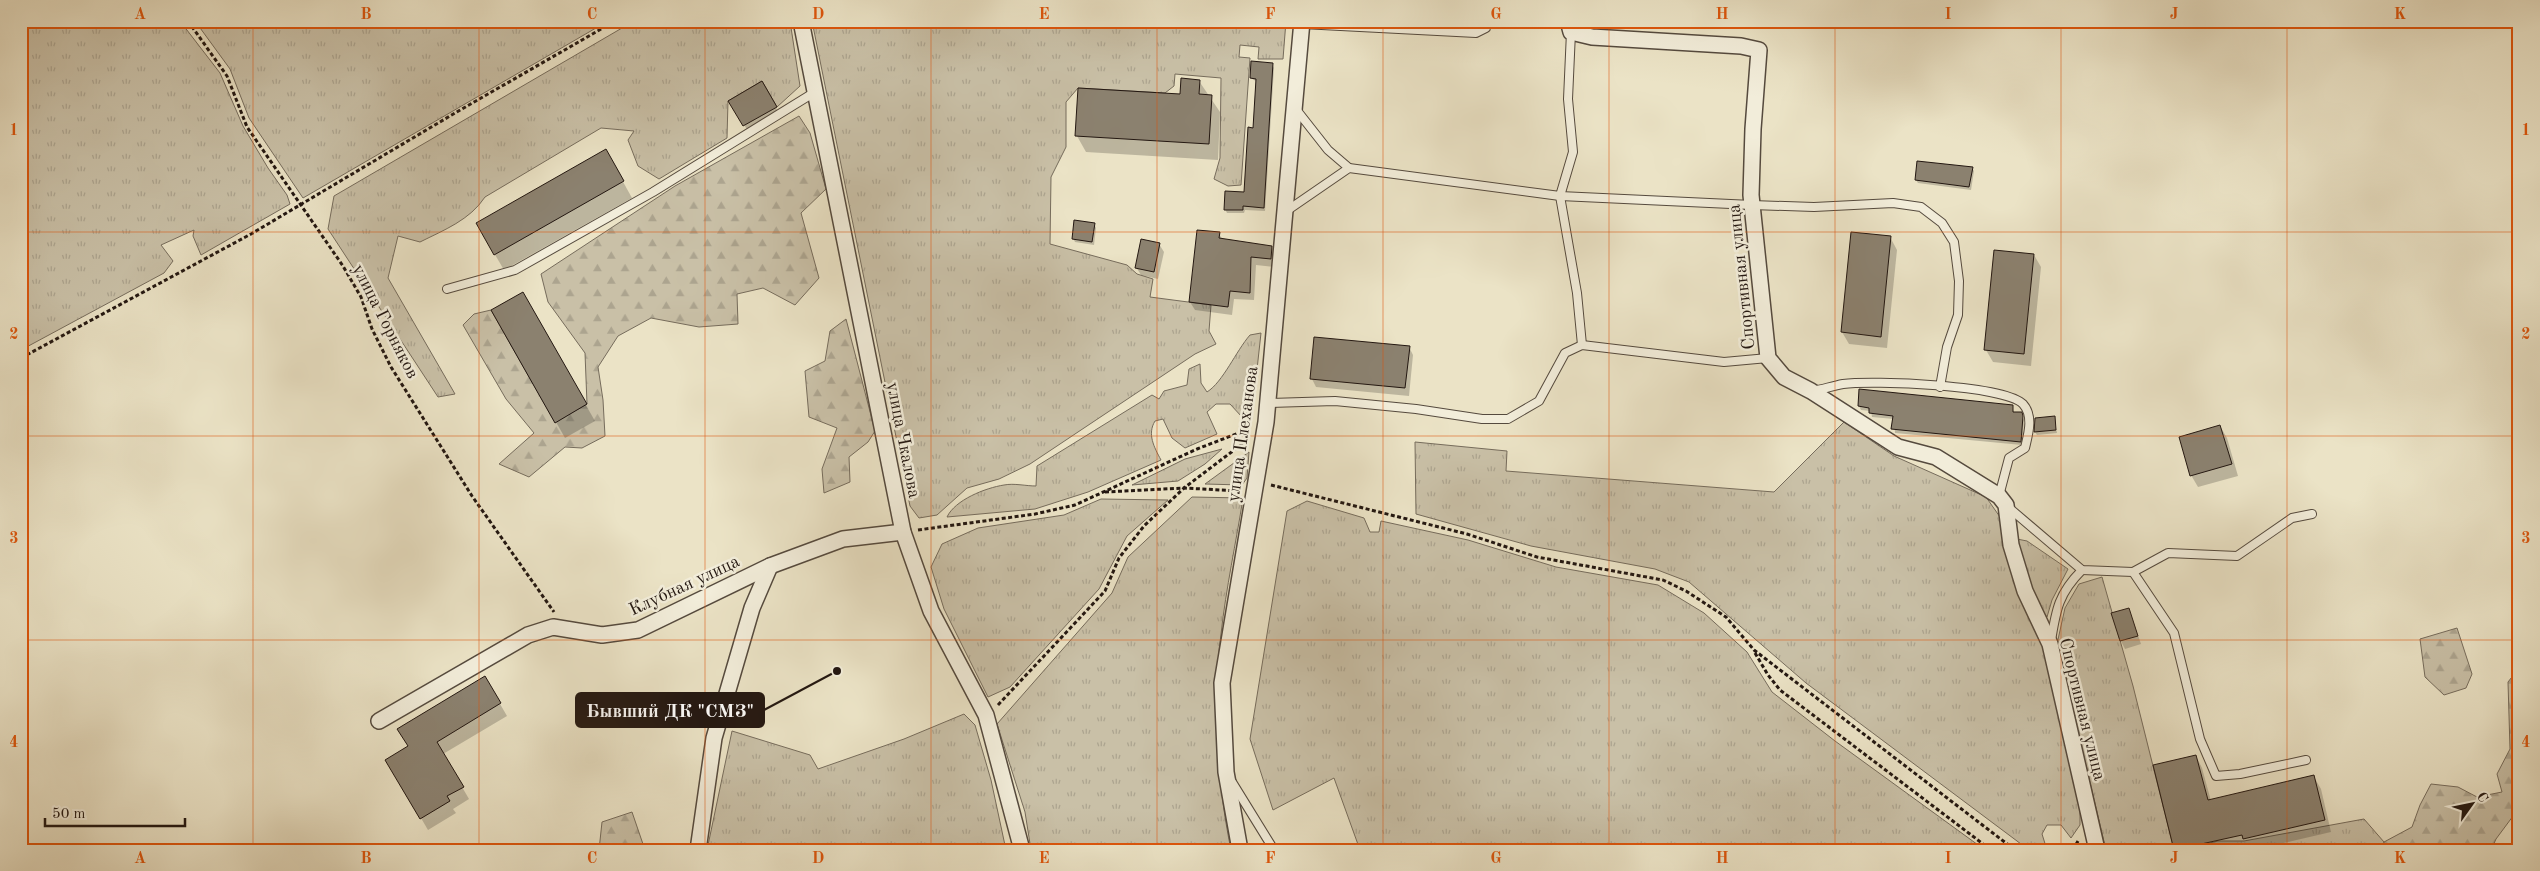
<svg xmlns="http://www.w3.org/2000/svg" width="2540" height="871" viewBox="0 0 2540 871" font-family="'Old Standard TT',serif">
  <style>
    .grass { fill: url(#grass-tufts); stroke: #766c5c }
    .forest { fill: url(#forest-firs); stroke: #766c5c }
    .shadow { fill: #0003 }
    .building { fill: #8b816f; stroke: #231711 }
    .lines { fill: none; stroke-linecap: round; stroke-linejoin: round }
    .service-casing { stroke: #554a3e; stroke-width: 10 }
    .minor-casing { stroke: #554a3e; stroke-width: 18 }
    .path { stroke: #231711; stroke-width: 3; stroke-dasharray: 4 2.5; stroke-linecap: butt }
    .service { stroke: #f2edda; stroke-width: 8 }
    .minor { stroke: #f2edda; stroke-width: 15 }
    .grid { fill: none; stroke: #de560c; stroke-width: 1; stroke-opacity: 0.55 }
    .labels { text-anchor: middle; stroke-width: 5; stroke-linejoin: round; paint-order: stroke }
    .street-label { font-size: 18px; fill: #231711; stroke: #f2edda }
    .leader { fill: none; stroke: #231711; stroke-width: 2 }
    .callout-dot { fill: #231711; stroke: #f2edda; stroke-width: 2 }
    .callout { fill: #231711; stroke: #231711; stroke-width: 2 }
    .callout-label { font-size: 19px; text-anchor: middle; font-weight: bold; fill: #fff }
    .neatline { fill: none; stroke: #de560c; stroke-width: 2 }
    .grid-label { font-size: 16px; text-anchor: middle; font-weight: bold; fill: #de560c }
  </style>
  <defs>
    <pattern id="grass-tufts" width="24" height="20" patternUnits="userSpaceOnUse" patternTransform="scale(1.25)"><rect width="24" height="20" fill="#c9c0a7"/><path d="M3 7l-1-3M5 7V3M7 7l1-3M15 17l-1-3M17 17v-4M19 17l1-3" fill="none" stroke="#aca48f"/></pattern>
    <pattern id="forest-firs" width="22" height="20" patternUnits="userSpaceOnUse" patternTransform="scale(1.25)"><rect width="22" height="20" fill="#c9c0a7"/><path d="M5 1l3.5 6h-7zM16 11l3.5 6h-7z" fill="#aca48f"/></pattern>
  </defs>
  <rect width="100%" height="100%" fill="#ebe3c6"/>
  <filter id="stains"><feTurbulence type="fractalNoise" baseFrequency=".004" numOctaves="4"/><feColorMatrix values="0 0 0 0 .2 0 0 0 0 .09 0 0 0 0 .02 0 0 0 .5 -.17"/></filter>
  <radialGradient id="worn" r=".72"><stop offset=".6" stop-color="#630" stop-opacity="0"/><stop offset="1" stop-color="#630" stop-opacity=".3"/></radialGradient>
  <g class="grass">
    <polygon points="21,21 180,21 220,73 243,126 268,168 287,195 290,204 201,255 193,236 194,230 161,245 173,261 164,273 21,350"/>
    <polygon points="195,21 608,21 303,198 249,118 230,69"/>
    <path d="M 634,21 L 790,21 L 800,86 L 777,107 L 762,81 L 728,101 L 727,138 L 659,179 L 638,166 L 628,140 L 634,131 L 601,128 L 485,197 C 470,220 444,230 420,242 L 398,236 L 388,278 L 455,394 L 438,397 L 328,229 L 334,196 Z"/>
    <polygon points="812,21 1286,21 1283,59 1258,59 1259,47 1240,45 1239,57 1250,58 1241,185 1228,186 1214,179 1220,158 1221,78 1175,74 1174,86 1165,93 1078,88 1066,102 1066,147 1051,177 1050,244 1127,265 1137,274 1153,279 1150,297 1211,305 1209,331 1216,344 1195,354 1030,464 999,479 967,488 937,515 919,518 910,506"/>
    <path d="M 1261,333 L 1253,406 L 1242,417 L 1230,404 L 1216,404 L 1207,412 L 1217,434 L 1185,448 L 1172,438 L 1163,419 L 1155,421 C 1147,434 1154,447 1161,460 L 1088,492 L 1035,509 L 947,517 C 955,500 985,488 1004,485 C 1014,483 1026,486 1036,486 L 1037,466 L 1152,395 L 1159,399 L 1164,391 L 1187,385 L 1189,369 L 1200,364 L 1201,383 L 1207,392 C 1223,382 1236,351 1250,335 Z"/>
    <polygon points="1844,422 1894,456 1986,497 2000,517 2017,587 2045,651 2080,798 2080,825 2071,838 2061,825 2047,825 2042,834 2047,850 2029,850 1806,683 1689,582 1655,569 1531,546 1416,514 1415,442 1507,451 1506,471 1774,492"/>
    <polygon points="1222,449 1205,464 1178,481 1132,485 1185,459"/>
    <polygon points="1249,452 1247,478 1242,485 1205,484"/>
    <path d="M 1192,497 L 1243,498 C 1236,543 1226,588 1221,634 C 1212,702 1217,782 1231,850 L 1031,850 L 1025,812 L 997,724 L 1112,593 L 1128,557 Z"/>
    <polygon points="1101,499 1168,500 1127,536 1099,589 1010,687 988,697 944,609 931,567 942,544 978,528 1064,515"/>
    <polygon points="1307,501 1364,518 1370,532 1379,532 1381,521 1468,540 1556,567 1658,585 1704,613 1747,652 1772,692 1835,741 1985,850 1360,850 1334,778 1273,810 1250,739 1287,511"/>
    <polygon points="2017,539 2027,541 2068,569 2052,600 2047,617 2037,604"/>
    <polygon points="2102,577 2133,686 2174,850 2106,850 2057,644 2065,608 2079,584"/>
    <polygon points="964,714 975,725 991,780 1006,850 707,850 732,731 810,755 818,769 904,739"/>
    <polygon points="2364,819 2384,842 2383,850 2181,850 2218,841 2244,841"/>
  </g>
  <g class="forest">
    <polygon points="799,116 810,133 826,189 801,213 819,278 795,305 763,288 737,294 738,324 699,327 651,318 618,336 598,367 603,400 605,436 582,448 565,447 529,477 499,464 534,433 506,399 463,325 474,314 491,310 555,422 587,404 585,353 548,302 541,274 675,186"/>
    <polygon points="846,319 875,431 868,442 849,457 850,482 824,493 822,469 837,428 809,417 805,371 825,361 830,331"/>
    <polygon points="2457,628 2472,674 2466,688 2444,695 2425,677 2420,639"/>
    <polygon points="2519,668 2519,808 2496,839 2491,850 2383,850 2384,842 2412,827 2420,805 2431,784 2458,787 2477,797 2502,792 2497,774 2510,749 2508,682"/>
    <polygon points="632,812 645,850 599,850 602,822"/>
  </g>
  <g class="shadow">
    <polygon points="1272,64 1274,68 1265,211 1245,210 1244,213 1227,213 1225,209 1245,193 1254,129 1257,82 1251,78"/>
    <polygon points="1199,81 1220,112 1218,160 1086,152 1077,136 1079,89 1181,95"/>
    <polygon points="762,83 780,115 749,133 730,101"/>
    <polygon points="606,151 632,198 504,270 477,224"/>
    <polygon points="1972,168 1974,171 1971,190 1918,183 1916,180"/>
    <polygon points="1094,224 1096,228 1094,245 1075,242 1073,238"/>
    <polygon points="1219,234 1223,240 1272,247 1276,256 1275,267 1256,265 1254,300 1234,299 1232,315 1195,310 1190,302"/>
    <polygon points="1852,234 1890,237 1897,250 1887,348 1849,344 1842,332"/>
    <polygon points="1159,244 1164,252 1158,279 1141,275 1136,267"/>
    <polygon points="2034,255 2041,267 2031,366 1993,362 1986,350"/>
    <polygon points="522,294 595,421 565,438 493,310"/>
    <polygon points="1409,347 1413,355 1409,396 1316,387 1312,379"/>
    <polygon points="1859,406 2012,407 2014,413 2021,414 2024,420 2022,445 1895,433 1894,419 1872,417 1871,411 1861,410"/>
    <polygon points="2054,417 2057,433 2037,435 2035,432"/>
    <polygon points="2220,426 2227,438 2238,476 2198,487 2191,475"/>
    <polygon points="2129,609 2141,644 2125,649 2121,641"/>
    <polygon points="485,678 507,716 443,754 469,799 453,809 456,813 428,830 387,760 409,747"/>
    <polygon points="2196,756 2202,768 2211,801 2314,777 2321,789 2331,832 2253,850 2248,846 2235,850 2176,850 2155,766"/>
  </g>
  <g class="building">
    <polygon points="1251,61 1273,63 1264,208 1243,206 1243,210 1224,210 1225,191 1244,192 1248,127 1253,128 1256,79 1250,78"/>
    <polygon points="1181,78 1200,80 1199,94 1212,95 1209,144 1075,136 1078,88 1180,94"/>
    <polygon points="762,81 777,107 743,126 728,101"/>
    <polygon points="606,149 624,181 494,255 476,223"/>
    <polygon points="1917,161 1973,167 1969,187 1915,180"/>
    <polygon points="1074,220 1095,223 1092,242 1072,239"/>
    <polygon points="1197,230 1220,232 1219,238 1272,246 1271,259 1251,257 1250,293 1230,291 1228,307 1189,302"/>
    <polygon points="1851,232 1891,236 1881,337 1841,332"/>
    <polygon points="1141,239 1160,243 1154,272 1135,268"/>
    <polygon points="1994,250 2034,254 2024,354 1984,350"/>
    <polygon points="523,292 587,404 555,423 491,310"/>
    <polygon points="1314,337 1410,346 1405,388 1310,379"/>
    <polygon points="1859,389 2013,405 2013,412 2022,412 2023,416 2021,442 1891,429 1893,416 1869,413 1869,408 1858,406"/>
    <polygon points="2055,416 2056,430 2034,432 2035,418"/>
    <polygon points="2220,425 2232,464 2190,476 2179,437"/>
    <polygon points="2129,608 2138,636 2120,641 2111,613"/>
    <polygon points="485,676 501,703 437,742 464,787 447,796 450,801 420,819 385,760 408,746 397,729"/>
    <polygon points="2196,755 2208,800 2314,775 2325,820 2243,839 2242,835 2174,850 2153,765"/>
  </g>
  <g class="lines">
    <defs>
      <g id="service">
        <polyline points="1302,24 1476,33 1486,28 1486,21"/>
        <polyline points="1571,32 1568,99 1573,152 1560,196 1577,293 1582,345"/>
        <polyline points="1295,108 1328,150 1349,168"/>
        <polyline points="1285,212 1349,168 1560,196 1752,205 1814,207 1893,203 1921,207 1942,223 1954,242 1959,281 1958,315 1947,347 1940,387"/>
        <polyline points="447,289 515,270 653,192 815,92"/>
        <path d="M 1813,391 C 1823,389 1833,386 1843,384 C 1872,380 2005,385 2023,404 C 2034,416 2028,435 2025,448 L 2009,458 L 1999,496"/>
        <polyline points="1267,403 1335,401 1416,409 1482,419 1508,419 1539,401 1565,353 1582,345 1724,362 1768,358"/>
        <polyline points="2008,507 2082,570 2133,572 2174,633 2200,739 2216,776 2240,774 2306,760"/>
        <polyline points="2133,572 2168,553 2237,556 2292,518 2312,514"/>
        <path d="M 2051,641 C 2056,609 2059,593 2082,570"/>
        <polyline points="1232,782 1274,850"/>
      </g>
      <g id="minor">
        <polyline points="801,21 903,532 931,611 986,715 1022,850"/>
        <polyline points="1568,21 1571,32 1592,37 1741,46 1759,50 1753,129 1751,195 1768,358 1784,377 1811,391 1898,447 1936,457 1999,496 2006,505 2011,545 2025,591 2050,644 2097,850"/>
        <polyline points="379,721 528,635 553,627 602,635 638,630 770,566 843,539 903,532"/>
        <polyline points="698,850 714,738 752,608 770,566"/>
        <polyline points="1240,850 1226,772 1222,683 1266,422 1302,21"/>
      </g>
    </defs>
    <use href="#service" class="service-casing"/>
    <use href="#minor" class="minor-casing"/>
    <g class="path">
      <polyline points="188,21 227,76 247,127 343,266 361,297 372,329 391,367 472,496 554,612"/>
      <polyline points="21,358 251,234 455,113 615,21"/>
      <polyline points="1271,485 1467,534 1537,557 1663,580 1686,591 1726,617 1754,650 2015,850"/>
      <polyline points="1105,492 1184,488 1239,491"/>
      <polyline points="918,530 1035,514 1075,505 1197,449 1249,429"/>
      <polyline points="1755,653 1768,675 1780,690 1991,850"/>
      <polyline points="998,705 1105,591 1119,558 1144,526 1184,488 1246,441"/>
      <polyline points="2073,850 2078,841"/>
    </g>
    <use href="#service" class="service"/>
    <use href="#minor" class="minor"/>
  </g>
  <path class="grid" d="M 253,21 L 253,850M 479,21 L 479,850M 705,21 L 705,850M 931,21 L 931,850M 1157,21 L 1157,850M 1383,21 L 1383,850M 1609,21 L 1609,850M 1835,21 L 1835,850M 2061,21 L 2061,850M 2287,21 L 2287,850M 21,232 L 2519,232M 21,436 L 2519,436M 21,640 L 2519,640"/>
  <g class="labels">
    <g class="street-label">
      <text transform="translate(1741 277) rotate(-96)" y="6">Спортивная улица</text>
      <text transform="translate(386 321) rotate(63)" y="6">улица Горняков</text>
      <text transform="translate(1242 434) rotate(-82)" y="6">улица Плеханова</text>
      <text transform="translate(904 440) rotate(79)" y="6">улица Чкалова</text>
      <text transform="translate(684 585) rotate(-25)" y="6">Клубная улица</text>
      <text transform="translate(2083 709) rotate(76)" y="6">Спортивная улица</text>
    </g>
  </g>
  <path class="leader" d="M837 671L764 710"/>
  <circle class="callout-dot" cx="837" cy="671" r="5"/>
  <rect class="callout" x="576" y="693" width="188" height="34" rx="5"/>
  <g class="callout-label">
    <text x="670" y="717">Бывший ДК "СМЗ"</text>
  </g>
  <rect width="2540" height="871" fill="none" stroke="#ebe3c6" stroke-width="55"/>
  <g transform="translate(2472 804) rotate(57)" stroke="#f2edda" stroke-width="4" paint-order="stroke">
  <path d="M0-4L9 19L0 12L-9 19Z" fill="#231711"/>
  <text y="-8" font-size="14" font-weight="bold" text-anchor="middle" fill="#231711">С</text>
  </g>
  <path d="M45 818v8h140v-8" fill="none" stroke="#231711" stroke-width="2.5"/>
  <text x="52" y="818" font-size="15" fill="#231711" stroke="#f2edda" stroke-width="4" paint-order="stroke">50 m</text>
  <rect x="28" y="28" width="2484" height="816" class="neatline"/>
  <g class="grid-label">
    <text x="140" y="19">A</text>
    <text x="366" y="19">B</text>
    <text x="592" y="19">C</text>
    <text x="818" y="19">D</text>
    <text x="1044" y="19">E</text>
    <text x="1270" y="19">F</text>
    <text x="1496" y="19">G</text>
    <text x="1722" y="19">H</text>
    <text x="1948" y="19">I</text>
    <text x="2174" y="19">J</text>
    <text x="2400" y="19">K</text>
    <text x="14" y="135">1</text>
    <text x="2526" y="135">1</text>
    <text x="14" y="339">2</text>
    <text x="2526" y="339">2</text>
    <text x="14" y="543">3</text>
    <text x="2526" y="543">3</text>
    <text x="14" y="747">4</text>
    <text x="2526" y="747">4</text>
    <text x="140" y="863">A</text>
    <text x="366" y="863">B</text>
    <text x="592" y="863">C</text>
    <text x="818" y="863">D</text>
    <text x="1044" y="863">E</text>
    <text x="1270" y="863">F</text>
    <text x="1496" y="863">G</text>
    <text x="1722" y="863">H</text>
    <text x="1948" y="863">I</text>
    <text x="2174" y="863">J</text>
    <text x="2400" y="863">K</text>
  </g>
  <rect width="100%" height="100%" filter="url(#stains)"/>
  <rect width="100%" height="100%" fill="url(#worn)"/>
</svg>
